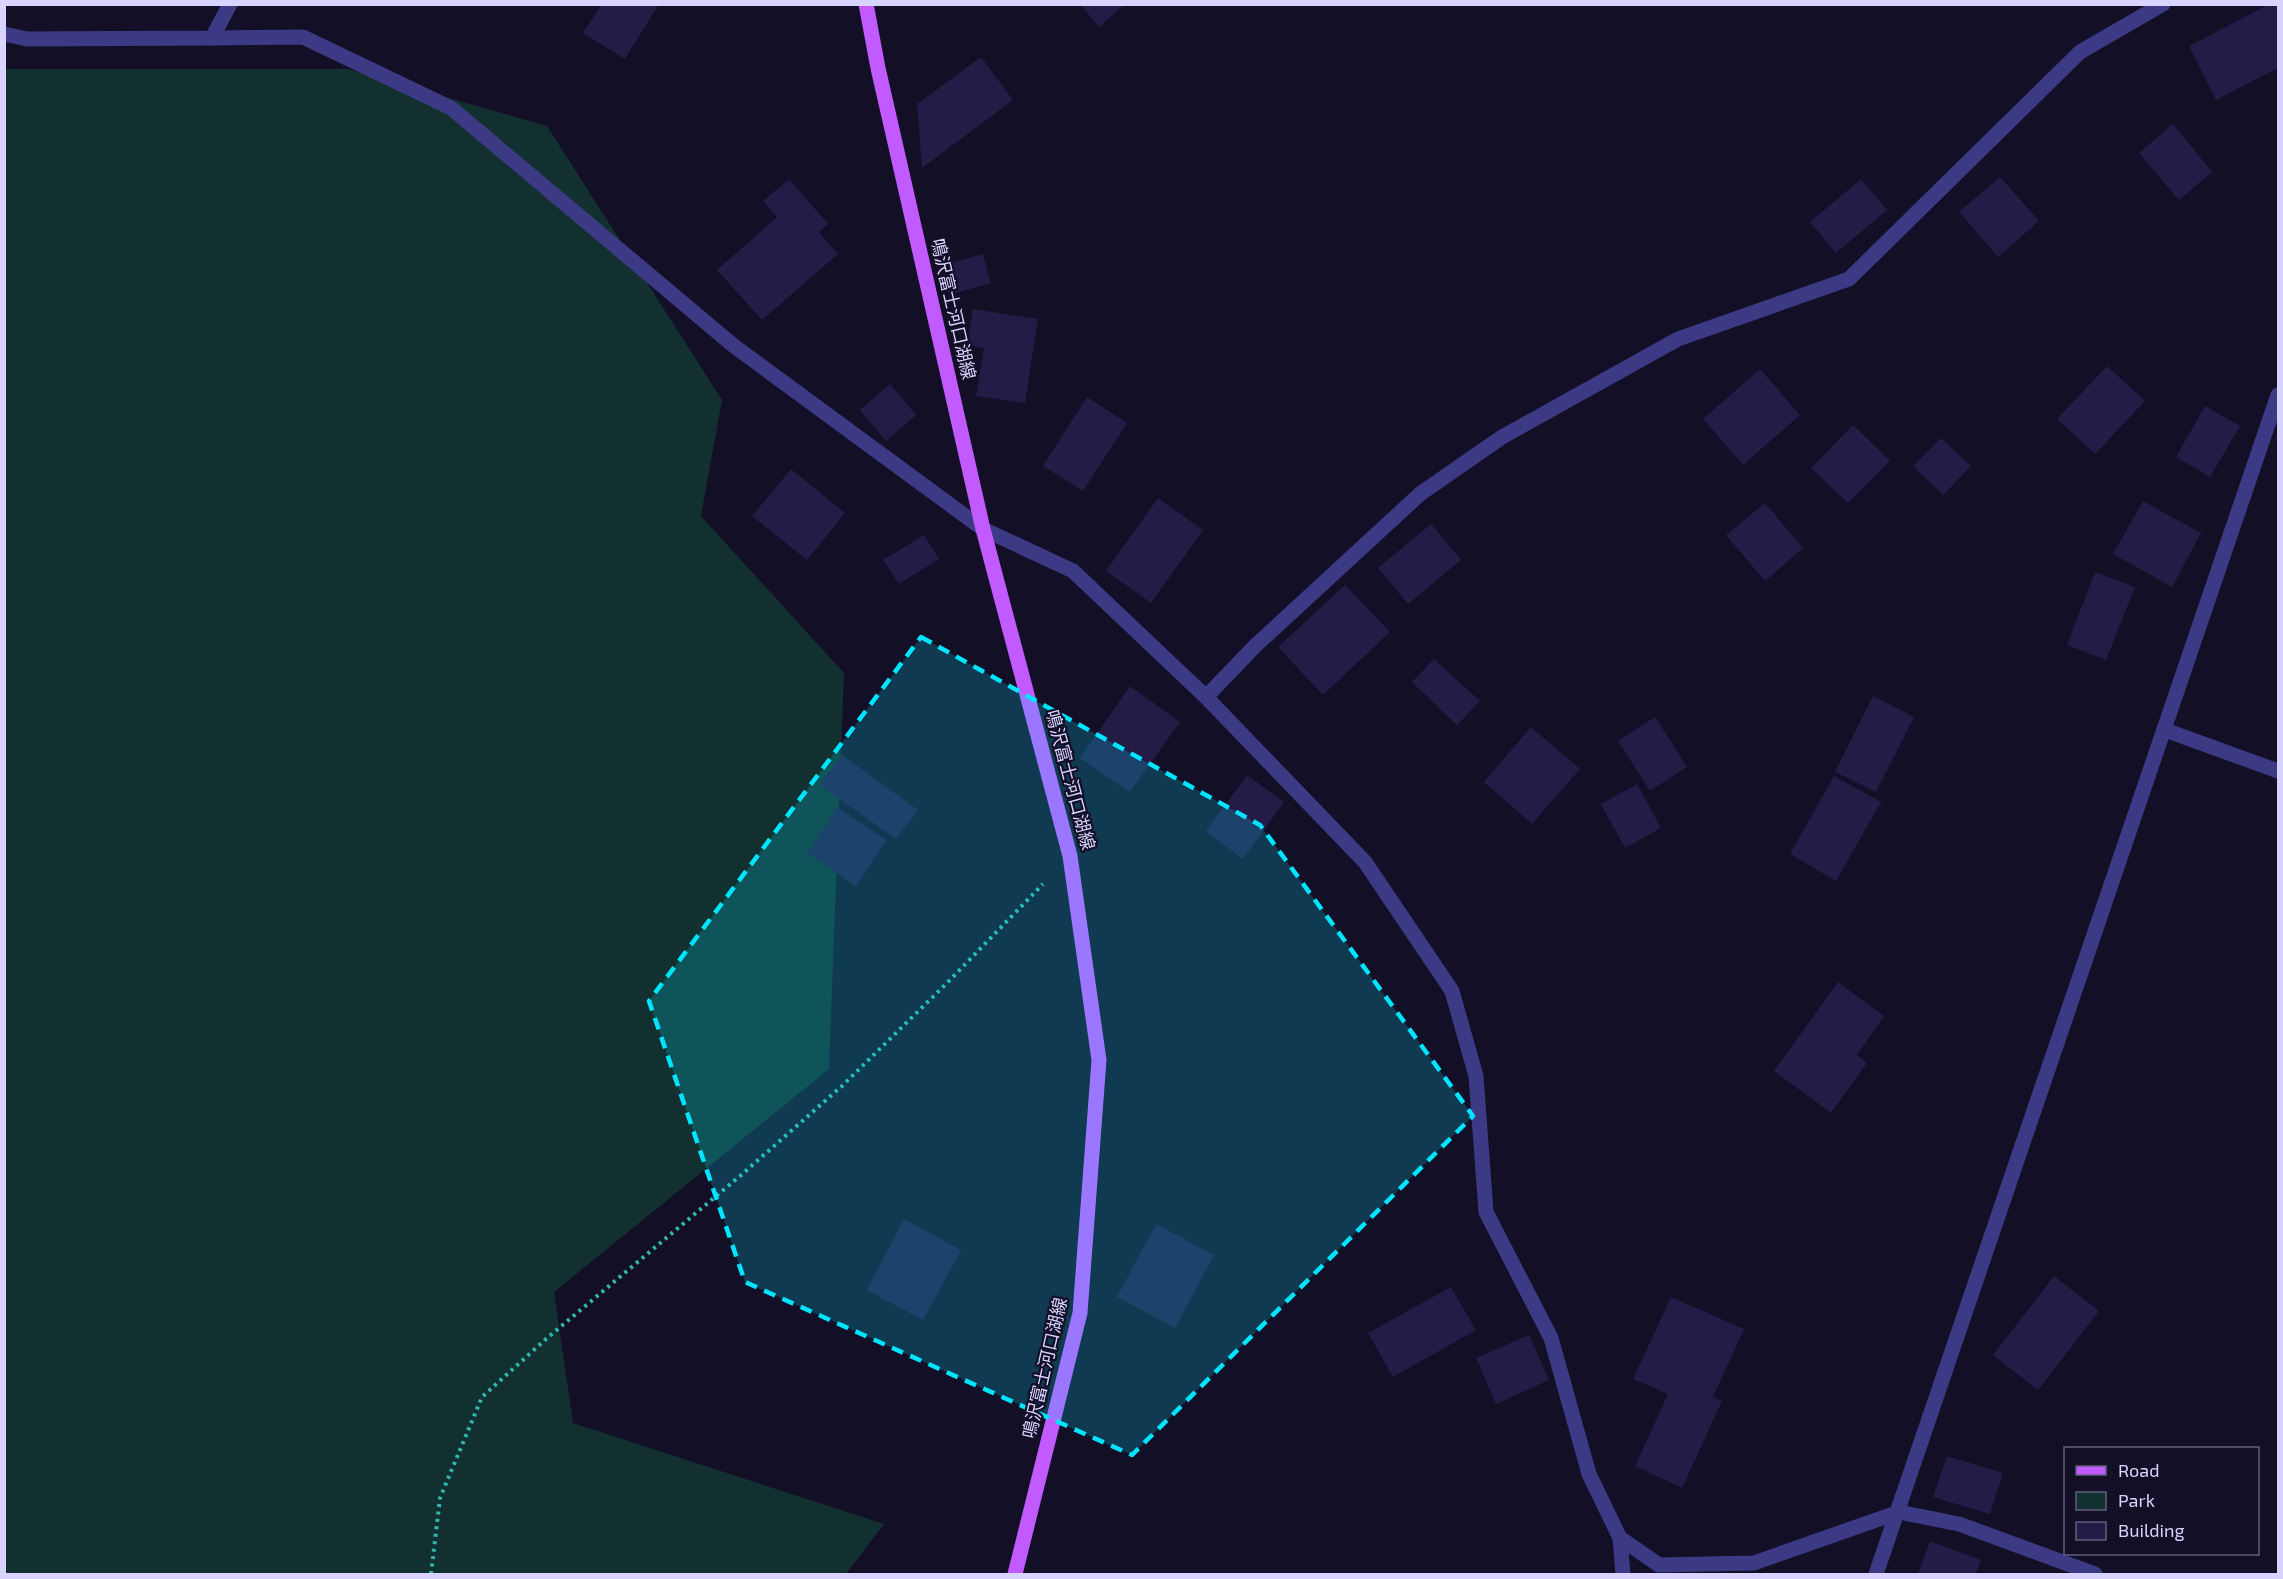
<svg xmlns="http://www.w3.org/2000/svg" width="2283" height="1579" viewBox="0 0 2283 1579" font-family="'Exo 2','Noto Sans JP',sans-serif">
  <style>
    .green { fill: #12302f }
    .building { fill: #241b47 }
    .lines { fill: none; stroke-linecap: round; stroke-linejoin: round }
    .path { stroke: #2fb8b0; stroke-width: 4; stroke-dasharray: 3 4.5; stroke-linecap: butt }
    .minor { stroke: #3d3a85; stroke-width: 15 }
    .major { stroke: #c25bff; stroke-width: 15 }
    .marked { fill: #00e5ff; fill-opacity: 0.2; stroke: #00e5ff; stroke-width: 4.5; stroke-dasharray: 12 8; stroke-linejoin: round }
    .labels { text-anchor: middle; stroke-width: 4.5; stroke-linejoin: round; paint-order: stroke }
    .street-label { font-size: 18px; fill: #d9d4ff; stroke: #130f26 }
  </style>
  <rect width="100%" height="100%" fill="#130f26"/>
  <polygon class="green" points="4,69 348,69 547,126 722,400 701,516 844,673 829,1069 554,1292 573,1423 884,1524 846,1574 5,1574"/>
  <g class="building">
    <polygon points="602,4 659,4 625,59 583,33"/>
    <polygon points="1080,4 1125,4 1099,27"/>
    <polygon points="2270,4 2278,4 2278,68 2216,100 2189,46"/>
    <polygon points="981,57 1013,100 922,168 917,104"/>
    <polygon points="2173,124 2212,172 2179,200 2139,153"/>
    <polygon points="2000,177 2039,221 1998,257 1959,212"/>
    <polygon points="789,179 828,224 819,232 838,254 762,320 717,270 777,217 763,201"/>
    <polygon points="1861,179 1887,210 1836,253 1810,222"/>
    <polygon points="983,254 991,283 949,295 941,266"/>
    <polygon points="973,309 1038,319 1025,403 976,396 984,348 967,345"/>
    <polygon points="2107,366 2145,401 2095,454 2057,419"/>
    <polygon points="1760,369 1800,415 1743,465 1703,419"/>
    <polygon points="890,384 916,415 886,441 860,410"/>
    <polygon points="1087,397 1127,423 1083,491 1043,466"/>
    <polygon points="2205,406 2240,426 2210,477 2176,457"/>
    <polygon points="1853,425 1890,461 1848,503 1811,468"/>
    <polygon points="1941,438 1971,466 1943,495 1913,466"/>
    <polygon points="791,469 845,513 807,560 752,516"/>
    <polygon points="1158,498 1203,530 1151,603 1106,571"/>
    <polygon points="2143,501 2201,533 2172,587 2113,554"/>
    <polygon points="1765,503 1803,548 1765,581 1726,535"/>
    <polygon points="1431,524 1461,560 1408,604 1378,568"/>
    <polygon points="924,535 939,559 899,584 883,560"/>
    <polygon points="2095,572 2135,587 2106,660 2067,645"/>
    <polygon points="1345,585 1390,632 1323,695 1278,647"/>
    <polygon points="1434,659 1480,701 1457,725 1412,682"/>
    <polygon points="1130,686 1180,722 1130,792 1080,758"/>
    <polygon points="1873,696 1914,717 1876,792 1835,772"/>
    <polygon points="1655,717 1687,767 1650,791 1618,741"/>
    <polygon points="1531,727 1580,769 1532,824 1484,782"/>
    <polygon points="842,755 918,810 896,839 820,785"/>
    <polygon points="1247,775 1284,802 1243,859 1206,831"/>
    <polygon points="1834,776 1881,802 1836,881 1790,854"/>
    <polygon points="1637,784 1661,828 1625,848 1601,804"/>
    <polygon points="837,807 886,840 856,886 807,853"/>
    <polygon points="1838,982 1884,1016 1857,1055 1867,1063 1831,1113 1774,1071"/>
    <polygon points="904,1219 961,1250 923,1320 867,1290"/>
    <polygon points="1156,1224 1214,1255 1175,1328 1117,1297"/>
    <polygon points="2054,1276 2099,1311 2038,1390 1993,1355"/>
    <polygon points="1451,1287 1476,1330 1393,1377 1368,1333"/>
    <polygon points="1671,1297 1744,1329 1713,1397 1722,1401 1682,1488 1635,1466 1668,1394 1633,1379"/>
    <polygon points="1529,1335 1549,1380 1496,1404 1476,1358"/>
    <polygon points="1947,1456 2003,1473 1990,1514 1933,1497"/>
    <polygon points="1930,1541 1981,1560 1976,1574 1918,1574"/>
  </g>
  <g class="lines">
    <polyline class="path" points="431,1574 440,1498 482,1397 546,1339 740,1176 842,1086 947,983 1043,884"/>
    <g class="minor">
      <polyline points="4,34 27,39 212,38 230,4"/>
      <polyline points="212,38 303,37 451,108 734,346 983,529 1073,571 1206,697 1365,862 1452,991 1476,1076 1486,1212 1551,1338 1589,1474 1620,1538 1659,1565 1754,1563 1899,1512 1959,1524 2095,1574"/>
      <polyline points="1206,697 1255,646 1420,494 1502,437 1678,339 1849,279 2080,52 2163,4"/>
      <polyline points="2165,730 2278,771"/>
      <polyline points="1620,1538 1623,1574"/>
      <polyline points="1876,1574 2278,395"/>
    </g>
    <polyline class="major" points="866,4 878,68 983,529 1070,856 1099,1060 1080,1313 1015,1574"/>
  </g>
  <path class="marked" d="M 921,637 L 1260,825 L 1473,1116 L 1132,1455 L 745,1282 L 649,1001 Z"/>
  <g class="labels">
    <g class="street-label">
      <text transform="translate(953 309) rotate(77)" y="6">鳴沢富士河口湖線</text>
      <text transform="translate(1070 780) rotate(75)" y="6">鳴沢富士河口湖線</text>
      <text transform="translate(1045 1368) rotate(-77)" y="6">鳴沢富士河口湖線</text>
    </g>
  </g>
  <rect width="2283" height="1579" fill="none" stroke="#d9d4ff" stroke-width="12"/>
  <rect x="2064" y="1447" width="195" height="108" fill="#130f26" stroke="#625e7d" stroke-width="1.5"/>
  <rect x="2076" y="1466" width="30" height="9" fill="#c25bff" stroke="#625e7d" stroke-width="1.5"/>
  <text x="2118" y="1477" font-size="18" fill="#d9d4ff">Road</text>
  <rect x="2076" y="1492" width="30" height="18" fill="#12302f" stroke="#625e7d" stroke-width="1.5"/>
  <text x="2118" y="1507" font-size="18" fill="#d9d4ff">Park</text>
  <rect x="2076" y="1522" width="30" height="18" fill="#241b47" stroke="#625e7d" stroke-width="1.5"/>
  <text x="2118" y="1537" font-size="18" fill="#d9d4ff">Building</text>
</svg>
